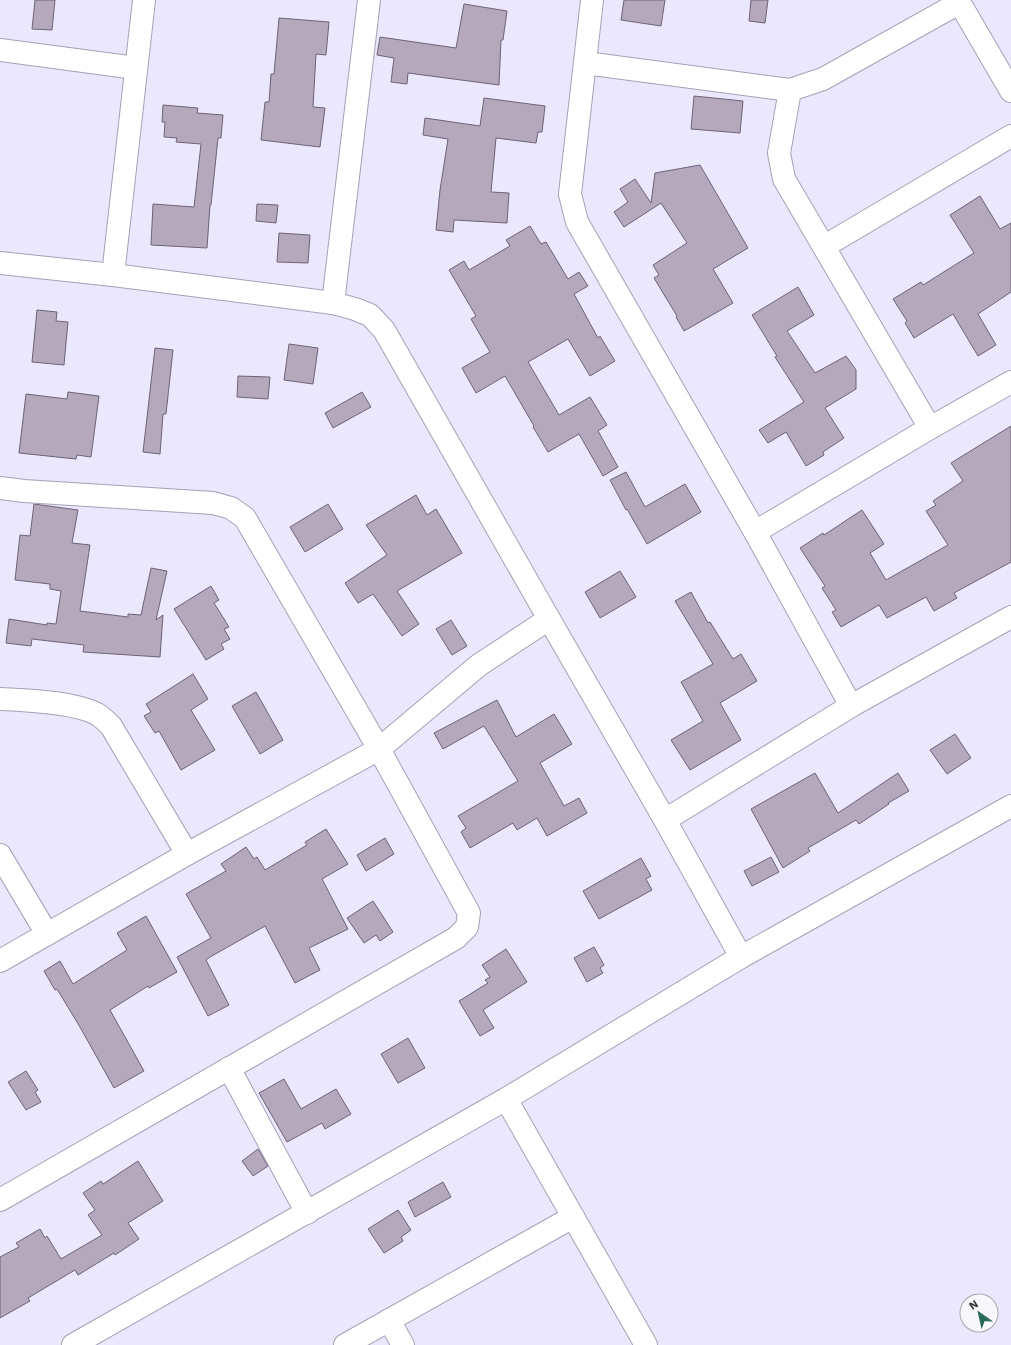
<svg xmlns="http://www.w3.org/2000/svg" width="1011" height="1345" viewBox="0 0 1011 1345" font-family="'Work Sans',sans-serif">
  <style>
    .building { fill: #b3a8bc; stroke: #6d6376 }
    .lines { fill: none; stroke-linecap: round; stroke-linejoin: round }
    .minor-casing { stroke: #a5a1b6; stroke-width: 24 }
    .minor { stroke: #fff; stroke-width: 22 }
  </style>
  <rect width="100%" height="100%" fill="#ebe7fe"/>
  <g class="building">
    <polygon points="35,0 55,0 52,30 32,29"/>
    <polygon points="624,0 665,0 661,26 621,20"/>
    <polygon points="751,0 768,0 765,23 749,21"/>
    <polygon points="464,4 507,11 503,40 501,40 499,85 408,73 407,84 391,82 394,58 377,55 380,37 456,48"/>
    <polygon points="279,18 329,22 326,55 316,54 313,107 325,108 320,147 261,140 265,102 269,102 271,74 274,74"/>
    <polygon points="694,96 743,101 740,133 691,129"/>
    <polygon points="484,98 545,106 542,132 538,132 536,143 496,138 491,192 509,193 507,223 454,220 453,232 436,230 440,190 448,139 423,135 425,118 480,126"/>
    <polygon points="163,105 198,108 197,113 223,115 221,138 218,138 211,205 210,205 207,248 151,245 153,204 194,207 201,144 176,142 177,138 164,137 165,122 162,122"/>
    <polygon points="700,165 748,248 713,269 733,303 684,331 676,317 677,316 654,278 659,275 653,265 687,243 661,203 624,227 614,212 628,202 620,189 635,179 651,203 655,173"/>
    <polygon points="980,196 1000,229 1011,223 1011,292 978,314 996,345 978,356 953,314 914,338 905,323 907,321 893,299 921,282 923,285 974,253 950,215"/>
    <polygon points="257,204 278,205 276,223 256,221"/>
    <polygon points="530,226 541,244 546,242 568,279 579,272 588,286 574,294 598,338 600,336 615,361 590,376 568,339 528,362 559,415 590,397 607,425 598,431 618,467 603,476 579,434 548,452 533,427 534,426 505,376 476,393 462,368 490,352 471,319 476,316 449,270 464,261 469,270 510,246 506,240"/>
    <polygon points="279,233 310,235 308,263 277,262"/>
    <polygon points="798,287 814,315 787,331 815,373 846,356 856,370 856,389 825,408 844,438 823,452 824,455 806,466 786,432 768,443 759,430 804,402 775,357 777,356 752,315"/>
    <polygon points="37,310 57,312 56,321 68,322 64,365 32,362"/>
    <polygon points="289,344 318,348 313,384 284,380"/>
    <polygon points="155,348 173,350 166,414 163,414 160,454 143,452"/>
    <polygon points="238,376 270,377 268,399 237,397"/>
    <polygon points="68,392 99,396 91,457 77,455 76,459 19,453 26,394 67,399"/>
    <polygon points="362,392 371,407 333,428 325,413"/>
    <polygon points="1011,426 1011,562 954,593 957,598 934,611 926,597 887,618 879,605 841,627 832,612 836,610 822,588 825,586 800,548 823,533 824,535 862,510 884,544 870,553 886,580 948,545 926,511 936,505 933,501 963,481 951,463"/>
    <polygon points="626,472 645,507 685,484 701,512 647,544 627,509 626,510 610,480"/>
    <polygon points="416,495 427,515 436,509 462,553 397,591 419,624 402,636 373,594 358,603 345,583 387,555 366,525"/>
    <polygon points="34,504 78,510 72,543 90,545 80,611 128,617 128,614 141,615 151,568 167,571 156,620 163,615 160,657 83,652 84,645 32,639 31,646 6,643 9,619 47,625 47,623 56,624 61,591 50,589 50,584 15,580 20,535 30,536"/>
    <polygon points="328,504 343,529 305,552 290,527"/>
    <polygon points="620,571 636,597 600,618 585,592"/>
    <polygon points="211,586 219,600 214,603 229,627 224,629 230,639 221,644 224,649 206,660 174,609"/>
    <polygon points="691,592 708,623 710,622 733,659 741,654 757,681 720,703 741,740 690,770 671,740 703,721 681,682 713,664 675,601"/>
    <polygon points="451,620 467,646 452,655 436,629"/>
    <polygon points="193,674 208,699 191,710 215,750 181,770 159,731 155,733 144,716 151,712 146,704"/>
    <polygon points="256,692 283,740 260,754 232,706"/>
    <polygon points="497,700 516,737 554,714 572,744 540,763 564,806 579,798 587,813 547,836 537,818 517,830 513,823 470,848 461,832 466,828 458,816 518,781 484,726 443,749 434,733"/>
    <polygon points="955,734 971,758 947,774 930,750"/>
    <polygon points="815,773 838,813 898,773 909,791 888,803 889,804 859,824 856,820 808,848 810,851 783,868 751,809"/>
    <polygon points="326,829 348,864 322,879 348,929 309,948 320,970 295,983 265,926 210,957 206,960 229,1005 208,1016 177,957 211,938 186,894 226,871 221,864 246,847 254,859 257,857 265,870 307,845 305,842"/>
    <polygon points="385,838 394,854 366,871 357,855"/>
    <polygon points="771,857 779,872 752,886 744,871"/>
    <polygon points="641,858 651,876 646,879 652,890 599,919 583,891"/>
    <polygon points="373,901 393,932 380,941 376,935 364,943 347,918"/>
    <polygon points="146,916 177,972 149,988 148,986 110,1010 144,1071 114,1088 80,1027 57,989 55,990 44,971 60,961 73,984 127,950 117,933"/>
    <polygon points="594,947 604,965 600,968 603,973 587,982 574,958"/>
    <polygon points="506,949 527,982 483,1010 494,1028 480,1036 459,1001 488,983 485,980 490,977 482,965"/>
    <polygon points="408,1038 425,1068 398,1083 381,1054"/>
    <polygon points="26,1071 38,1090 35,1092 41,1102 26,1110 8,1082"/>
    <polygon points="284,1079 301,1109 336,1089 351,1114 325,1129 322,1123 287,1142 259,1093"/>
    <polygon points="258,1149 268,1166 253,1176 242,1161"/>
    <polygon points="138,1161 163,1201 128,1223 139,1239 115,1255 114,1253 78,1275 75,1270 28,1298 30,1301 0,1318 0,1257 19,1247 16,1243 40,1229 45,1238 47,1236 61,1259 102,1235 88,1215 95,1210 83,1193 101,1181 103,1184"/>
    <polygon points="443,1182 451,1197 415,1217 408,1202"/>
    <polygon points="398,1210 411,1230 401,1237 403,1241 384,1253 368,1229"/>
  </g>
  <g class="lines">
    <defs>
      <g id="minor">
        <polyline points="592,0 570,194 577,222 755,532 851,706"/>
        <polyline points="958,0 1011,91"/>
        <polyline points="0,50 136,68"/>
        <polyline points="585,63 790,90 823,79 959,3"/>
        <polyline points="790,90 779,153 784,179 930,428"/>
        <polyline points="825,246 1011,136"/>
        <polyline points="0,263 113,275 333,303 355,309 370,315 384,330 549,619 665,820 741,957"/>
        <polyline points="113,275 144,0"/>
        <polyline points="333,303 369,0"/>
        <polyline points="0,488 24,491 213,503 231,508 245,518 379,749 469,913 467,927 456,938 0,1200"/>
        <polyline points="755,532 930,428 1011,382"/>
        <path d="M 0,699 C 26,700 74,702 97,714 C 102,717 107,722 111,726 L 187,854"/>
        <polyline points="665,820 851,706 1011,617"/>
        <polyline points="0,855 47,934"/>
        <polyline points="0,961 187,854 379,749 479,665 549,619"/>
        <polyline points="229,1068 307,1213"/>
        <polyline points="506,1099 646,1345"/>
        <polyline points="389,1320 403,1345"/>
        <polyline points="73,1345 506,1099 741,957 1011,806"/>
        <polyline points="345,1345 573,1217"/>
      </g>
    </defs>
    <use href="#minor" class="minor-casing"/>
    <use href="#minor" class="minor"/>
  </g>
  <g transform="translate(979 1313) rotate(326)"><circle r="19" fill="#f8f7fc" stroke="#aaa9b0"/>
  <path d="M0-3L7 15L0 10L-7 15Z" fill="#2a6a59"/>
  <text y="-6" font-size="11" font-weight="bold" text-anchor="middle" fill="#35343d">N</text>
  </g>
</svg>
